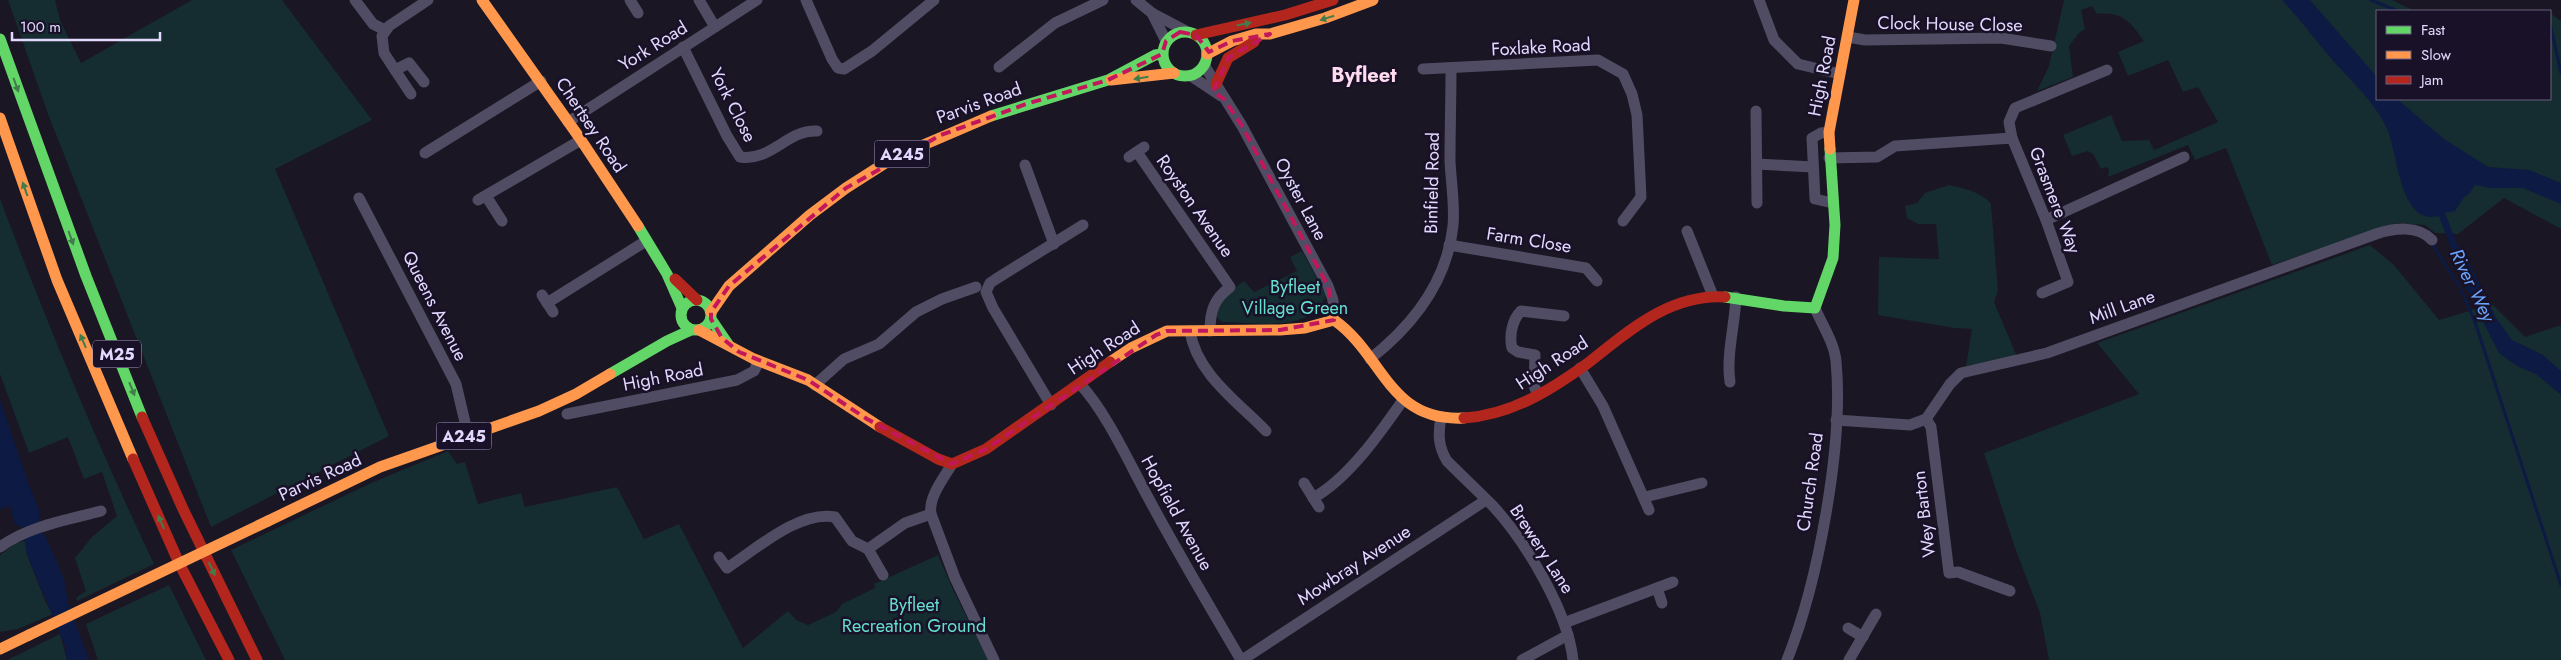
<svg xmlns="http://www.w3.org/2000/svg" width="2561" height="660" viewBox="0 0 2561 660" font-family="Jost,sans-serif">
  <style>
    .green { fill: #152c30 }
    .water { fill: #0d1a43 }
    .lines { fill: none; stroke-linecap: round; stroke-linejoin: round }
    .stream { stroke: #0d1a43; stroke-width: 3 }
    .street { stroke: #504c63; stroke-width: 11 }
    .fast { stroke: #63d668; stroke-width: 11 }
    .slow { stroke: #ff974d; stroke-width: 11 }
    .jam { stroke: #b3261e; stroke-width: 11 }
    .slow-bridge { stroke: #ff974d; stroke-width: 11 }
    .oneway { fill: #417d4b }
    .marked { fill: none; stroke: #c2185b; stroke-width: 4; stroke-dasharray: 10 6; stroke-linejoin: round }
    .labels { text-anchor: middle; stroke-width: 5; stroke-linejoin: round; paint-order: stroke }
    .shield { fill: #181128; stroke: #a59dbe; stroke-width: 1 }
    .shield-label { font-size: 16px; font-weight: bold; fill: #e2d9fe }
    .street-label { font-size: 18px; fill: #e2d9fe; stroke: #181128 }
    .park-label { font-size: 18px; fill: #65decf; stroke: #181128 }
    .water-label { font-size: 19px; font-style: italic; fill: #69a5fc; stroke: #181128 }
    .quarter-label { font-size: 20px; font-weight: bold; fill: #fedbed; stroke: #181128 }
  </style>
  <rect width="100%" height="100%" fill="#1a1623"/>
  <g class="green">
    <polygon points="8,0 55,0 60,20 81,63 192,0 282,0 372,120 275,169 389,436 211,527 48,114"/>
    <path d="M 2064,0 L 2392,0 L 2415,11 L 2377,11 L 2377,99 L 2550,99 L 2550,13 L 2561,21 L 2561,229 L 2504,198 L 2458,234 L 2435,233 L 2425,225 L 2397,223 L 2272,265 L 2226,148 L 2195,160 L 2188,145 L 2108,177 L 2109,169 L 2106,167 L 2101,169 L 2093,154 L 2088,151 L 2072,156 L 2063,135 L 2111,115 L 2122,141 L 2149,140 L 2154,150 L 2218,122 L 2198,87 L 2183,92 L 2168,60 L 2128,76 L 2118,52 L 2144,41 C 2131,23 2123,11 2097,14 L 2092,6 L 2081,10 L 2085,29 L 2079,33 L 2069,46 L 2073,77 L 2037,91 L 2049,66 Z"/>
    <path d="M 1949,185 C 1963,188 1982,192 1991,204 L 1998,291 L 1994,302 L 2017,357 L 1966,366 L 1972,329 L 1954,328 L 1878,315 L 1879,257 L 1939,259 L 1936,224 L 1918,224 L 1907,218 L 1905,206 L 1917,203 L 1925,193 Z"/>
    <path d="M 0,199 C 47,323 97,444 154,564 L 77,601 L 76,598 L 86,591 L 75,558 L 92,537 L 117,516 L 102,472 L 84,479 L 68,437 L 29,453 L 0,374 Z"/>
    <polygon points="2370,245 2394,265 2439,320 2492,304 2525,337 2561,325 2561,660 2049,660 2040,613 2015,548 1984,453 2139,394 2097,343"/>
    <path d="M 1302,251 L 1326,295 C 1312,334 1256,322 1222,322 L 1218,319 L 1216,313 C 1222,298 1232,290 1244,281 L 1254,292 L 1297,271 L 1290,257 Z"/>
    <polygon points="448,451 457,464 465,462 478,504 521,493 525,507 617,487 644,539 679,524 743,648 788,611 796,620 808,625 836,612 842,604 875,588 874,584 938,555 955,594 989,660 285,660 231,550 371,483"/>
    <polygon points="25,541 27,555 46,603 53,614 18,629 0,632 0,555 16,543"/>
    <polygon points="169,585 206,660 98,660 86,624"/>
    <polygon points="60,634 67,660 7,660"/>
  </g>
  <g class="water">
    <path d="M 2282,0 L 2310,0 L 2377,77 L 2377,99 L 2397,99 L 2444,139 L 2488,167 L 2529,170 L 2561,183 L 2561,204 L 2523,188 L 2491,188 L 2475,185 L 2469,194 L 2464,197 L 2455,211 L 2445,213 L 2457,244 L 2470,264 L 2496,318 L 2512,340 L 2543,355 L 2561,371 L 2561,395 L 2536,374 L 2517,366 L 2499,353 L 2465,286 L 2439,216 C 2400,226 2398,155 2388,131 C 2375,100 2345,76 2324,50 C 2310,33 2297,16 2282,0 Z"/>
    <polygon points="0,400 30,488 40,511 39,520 42,533 45,535 64,579 68,603 89,660 67,660 65,646 27,554 22,527 15,524 10,506 0,509"/>
  </g>
  <g class="lines">
    <g class="stream">
      <polyline points="2371,0 2398,11"/>
      <polyline points="2550,23 2561,73"/>
      <polyline points="2431,242 2459,286"/>
      <polyline points="2461,290 2475,322 2561,585"/>
    </g>
    <g class="street">
      <polyline points="355,0 373,24 385,30"/>
      <polyline points="630,0 638,13"/>
      <polyline points="699,0 715,27"/>
      <polyline points="806,0 832,59 838,68 844,69 872,51 934,0"/>
      <polyline points="1136,0 1152,13 1188,32"/>
      <polyline points="1759,0 1774,40 1798,64 1840,74"/>
      <polyline points="1152,13 1166,41"/>
      <polyline points="1848,37 1865,40 2001,38 2051,46"/>
      <path d="M 683,47 L 727,136 L 740,157 C 771,162 788,129 817,131"/>
      <polyline points="1204,65 1242,126 1328,286 1333,300 1334,320"/>
      <polyline points="999,67 1055,23 1103,0"/>
      <polyline points="1423,69 1598,60 1623,74 1632,94 1637,115 1641,197 1623,221"/>
      <polyline points="395,70 411,94"/>
      <polyline points="1191,76 1221,96"/>
      <polyline points="424,82 409,63 395,70 384,53 382,36 389,26 428,0"/>
      <polyline points="1756,111 1757,203"/>
      <polyline points="568,122 757,0"/>
      <polyline points="1829,132 1821,133 1812,138 1815,199 1833,203"/>
      <polyline points="2012,138 2009,122 2015,108 2107,70"/>
      <path d="M 1137,152 L 1230,287 C 1214,299 1210,311 1210,331"/>
      <polyline points="425,153 541,81"/>
      <polyline points="1129,157 1144,147"/>
      <polyline points="1829,158 1877,157 1895,146 2012,138 2046,220 2068,282 2042,293"/>
      <polyline points="1757,164 1813,167"/>
      <polyline points="1025,165 1054,244"/>
      <polyline points="486,196 502,221"/>
      <polyline points="359,198 456,384 468,435"/>
      <polyline points="478,200 581,140"/>
      <polyline points="2046,220 2184,157"/>
      <polyline points="1687,231 1713,296"/>
      <polyline points="1449,245 1586,268 1597,281"/>
      <polyline points="542,295 553,312"/>
      <polyline points="547,303 646,241"/>
      <path d="M 1190,331 C 1196,373 1238,402 1266,431"/>
      <path d="M 1370,359 C 1412,326 1447,282 1453,226 C 1455,205 1451,182 1450,161 C 1450,130 1451,100 1451,69"/>
      <polyline points="1580,368 1603,406 1649,510"/>
      <path d="M 1730,382 C 1726,354 1735,325 1736,297"/>
      <path d="M 1080,384 C 1107,413 1130,465 1150,501 C 1179,555 1210,607 1241,660"/>
      <polyline points="815,385 844,359 879,344 916,312 942,299 976,287"/>
      <path d="M 1538,395 L 1534,386 L 1535,355 L 1518,352 L 1512,348 C 1509,336 1512,320 1521,311 L 1564,316"/>
      <polyline points="1051,405 993,308 986,292 990,283 996,279 1083,225"/>
      <polyline points="567,414 737,380 754,371 759,361"/>
      <path d="M 1441,417 C 1438,434 1438,446 1447,461 C 1462,476 1478,491 1493,506 C 1526,542 1568,612 1573,660"/>
      <polyline points="1926,419 1931,427 1949,573 1958,572 2010,591"/>
      <path d="M 1836,420 L 1910,425 L 1926,419 L 1950,384 L 1961,373 L 2047,353 L 2376,234 C 2394,228 2418,225 2432,240"/>
      <path d="M 952,464 C 944,478 928,497 931,514 L 955,578 L 994,660"/>
      <polyline points="1304,483 1319,507"/>
      <polyline points="1645,497 1702,483"/>
      <path d="M 1313,498 C 1348,479 1380,433 1403,400"/>
      <path d="M 0,547 C 29,526 67,520 101,511"/>
      <polyline points="868,549 905,523 931,514"/>
      <path d="M 719,557 L 727,568 C 755,550 799,510 835,517 L 852,541 L 868,549 L 883,575"/>
      <polyline points="1657,588 1662,603"/>
      <polyline points="1564,623 1673,582"/>
      <polyline points="1848,628 1863,637"/>
      <polyline points="1242,660 1486,500"/>
      <polyline points="1522,660 1568,635"/>
      <path d="M 1787,660 C 1818,583 1844,444 1836,361 C 1834,342 1822,325 1815,308"/>
      <polyline points="1849,660 1876,614"/>
    </g>
    <g class="fast">
      <circle cx="1185" cy="54" r="22"/>
      <polyline points="0,39 86,276 142,417"/>
      <polyline points="991,116 1108,80 1155,55 1162,54"/>
      <polyline points="638,226 667,274 682,308"/>
      <polyline points="1725,297 1784,306 1815,308 1833,258 1835,225 1830,149"/>
      <circle cx="696" cy="315" r="15"/>
      <polyline points="711,319 728,344"/>
      <polyline points="610,374 667,341 691,330"/>
    </g>
    <g class="slow">
      <polyline points="482,0 579,137 638,226"/>
      <polyline points="1207,54 1232,41 1256,34 1270,34 1325,18 1373,0"/>
      <polyline points="1111,80 1174,73"/>
      <polyline points="0,118 57,280 133,459"/>
      <polyline points="1830,149 1829,132 1854,0"/>
      <polyline points="711,312 729,286 810,215 846,188 893,158 991,116"/>
      <polyline points="699,330 754,359 808,380 880,427"/>
      <path d="M 1110,362 L 1131,348 L 1167,331 L 1280,330 L 1305,328 L 1334,320 C 1384,355 1388,422 1464,418"/>
      <polyline points="268,521 380,467 539,411 576,394 610,374"/>
      <polyline points="0,649 29,635"/>
    </g>
    <g class="jam">
      <polyline points="1196,35 1285,15 1333,0"/>
      <polyline points="1216,84 1228,58 1254,42"/>
      <polyline points="675,279 697,300"/>
      <polyline points="142,417 183,509 257,660"/>
      <path d="M 1464,418 C 1511,415 1551,390 1588,363 C 1629,331 1669,294 1725,297"/>
      <polyline points="880,427 938,459 952,464 986,449 1110,362"/>
      <polyline points="133,459 179,563 229,660"/>
    </g>
    <polyline class="slow-bridge" points="29,635 268,521"/>
  </g>
  <defs><path id="oneway-solid" d="M-6-.8H1V-3.2L6.5 0L1 3.2V.8H-6Z" transform="scale(1.25)"/></defs>
  <g class="oneway">
    <use href="#oneway-solid" transform="translate(1327 18) rotate(163)"/>
    <use href="#oneway-solid" transform="translate(1244 24) rotate(-12)"/>
    <use href="#oneway-solid" transform="translate(1141 78) rotate(171)"/>
    <use href="#oneway-solid" transform="translate(16 85) rotate(70)"/>
    <use href="#oneway-solid" transform="translate(25 189) rotate(-110)"/>
    <use href="#oneway-solid" transform="translate(71 238) rotate(70)"/>
    <use href="#oneway-solid" transform="translate(83 341) rotate(-113)"/>
    <use href="#oneway-solid" transform="translate(132 389) rotate(68)"/>
    <use href="#oneway-solid" transform="translate(161 522) rotate(-114)"/>
    <use href="#oneway-solid" transform="translate(212 569) rotate(64)"/>
  </g>
  <path class="marked" d="M 1180,32 L 1196,35 L 1209,52 L 1232,41 L 1270,34 L 1228,58 L 1213,92 L 1224,99 L 1242,126 L 1328,286 L 1334,320 L 1280,330 L 1167,331 L 1156,335 L 986,449 L 952,464 L 867,419 L 808,380 L 739,352 L 722,338 L 711,319 L 711,312 L 729,286 L 846,188 L 941,135 L 1026,104 L 1108,80 L 1162,54 L 1166,41 Z"/>
  <g class="labels">
    <g class="shield">
      <rect x="874.5" y="140.5" width="55" height="27" rx="4"/>
      <rect x="93" y="340.5" width="48" height="27" rx="4"/>
      <rect x="436.5" y="422.5" width="55" height="27" rx="4"/>
    </g>
    <g class="shield-label">
      <text x="902" y="160">A245</text>
      <text x="117" y="360">M25</text>
      <text x="464" y="442">A245</text>
    </g>
    <g class="street-label">
      <text transform="translate(1950 24) rotate(1)" y="6">Clock House Close</text>
      <text transform="translate(653 46) rotate(-32)" y="6">York Road</text>
      <text transform="translate(1541 47) rotate(-3)" y="6">Foxlake Road</text>
      <text transform="translate(1822 76) rotate(-79)" y="6">High Road</text>
      <text transform="translate(979 103) rotate(-20)" y="6">Parvis Road</text>
      <text transform="translate(733 105) rotate(63)" y="6">York Close</text>
      <text transform="translate(591 125) rotate(56)" y="6">Chertsey Road</text>
      <text transform="translate(1432 183) rotate(-89)" y="6">Binfield Road</text>
      <text transform="translate(1301 199) rotate(62)" y="6">Oyster Lane</text>
      <text transform="translate(2055 200) rotate(69)" y="6">Grasmere Way</text>
      <text transform="translate(1195 206) rotate(55)" y="6">Royston Avenue</text>
      <text transform="translate(1529 240) rotate(9)" y="6">Farm Close</text>
      <text transform="translate(435 306) rotate(63)" y="6">Queens Avenue</text>
      <text transform="translate(2122 307) rotate(-20)" y="6">Mill Lane</text>
      <text transform="translate(1104 348) rotate(-33)" y="6">High Road</text>
      <text transform="translate(1552 363) rotate(-33)" y="6">High Road</text>
      <text transform="translate(663 377) rotate(-11)" y="6">High Road</text>
      <text transform="translate(320 477) rotate(-25)" y="6">Parvis Road</text>
      <text transform="translate(1810 482) rotate(-82)" y="6">Church Road</text>
      <text transform="translate(1177 513) rotate(61)" y="6">Hopfield Avenue</text>
      <text transform="translate(1924 514) rotate(-97)" y="6">Wey Barton</text>
      <text transform="translate(1542 549) rotate(57)" y="6">Brewery Lane</text>
      <text transform="translate(1354 565) rotate(-33)" y="6">Mowbray Avenue</text>
    </g>
    <g class="park-label">
      <text x="1295" y="293">Byfleet<tspan x="1295" dy="21">Village Green</tspan></text>
      <text x="914" y="611">Byfleet<tspan x="914" dy="21">Recreation Ground</tspan></text>
    </g>
    <g class="water-label">
      <text transform="translate(2473 285) rotate(64)" y="7">River Wey</text>
    </g>
    <g class="quarter-label">
      <text x="1364" y="82">Byfleet</text>
    </g>
  </g>
  <rect x="2376" y="10" width="175" height="90" fill="#181128" stroke="#69617e"/>
  <rect x="2386" y="26" width="25" height="8" fill="#63d668" stroke="#69617e"/>
  <text x="2421" y="35" font-size="15" fill="#e2d9fe">Fast</text>
  <rect x="2386" y="51" width="25" height="8" fill="#ff974d" stroke="#69617e"/>
  <text x="2421" y="60" font-size="15" fill="#e2d9fe">Slow</text>
  <rect x="2386" y="76" width="25" height="8" fill="#b3261e" stroke="#69617e"/>
  <text x="2421" y="85" font-size="15" fill="#e2d9fe">Jam</text>
  <path d="M12 32v8h148v-8" fill="none" stroke="#e2d9fe" stroke-width="2.5"/>
  <text x="20" y="32" font-size="15" fill="#e2d9fe" stroke="#181128" stroke-width="4" paint-order="stroke">100 m</text>
</svg>
